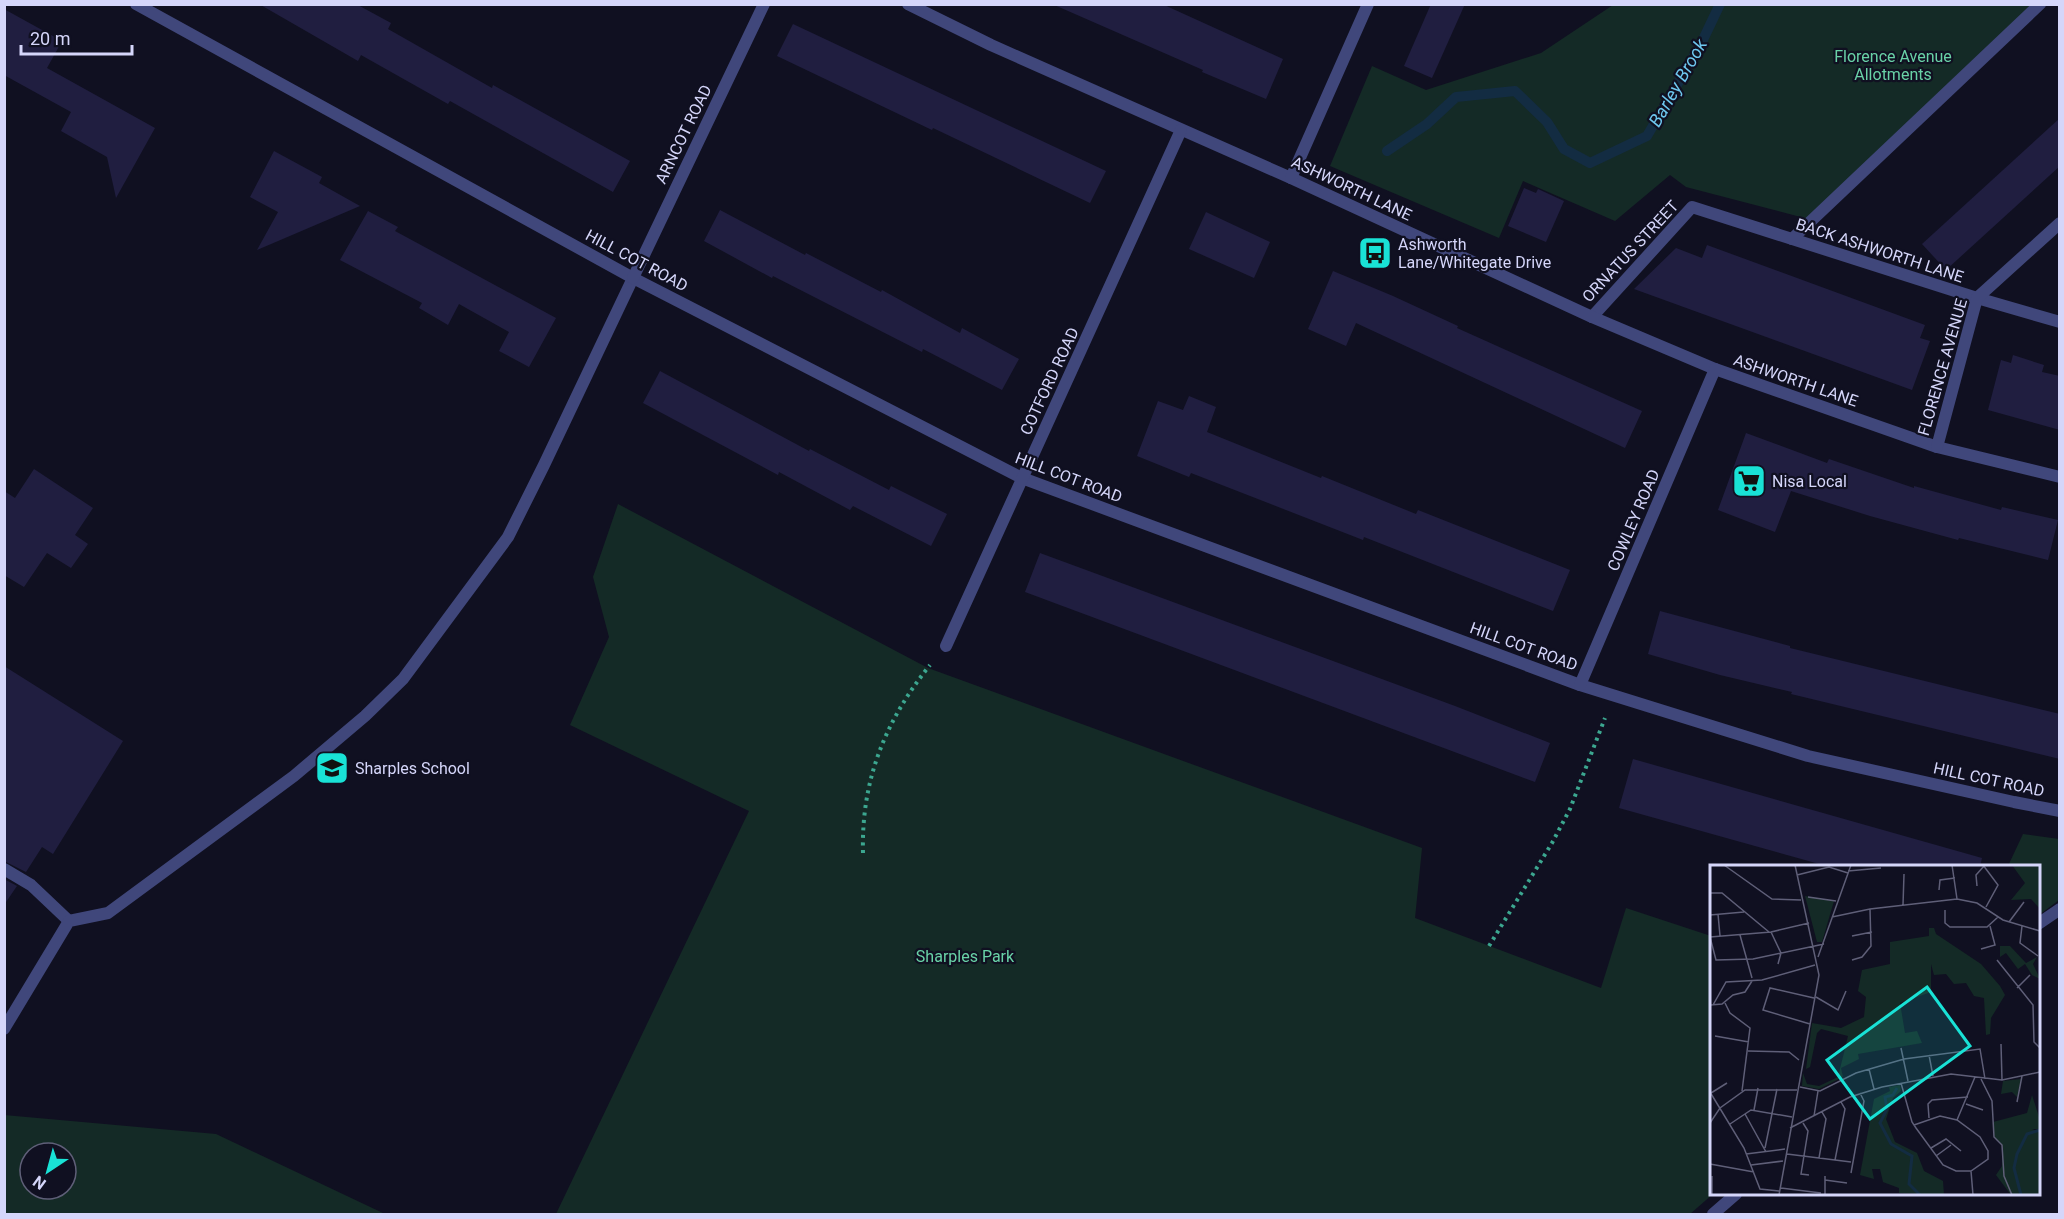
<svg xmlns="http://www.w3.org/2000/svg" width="2064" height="1219" viewBox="0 0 2064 1219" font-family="Roboto,sans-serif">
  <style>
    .green { fill: #142a26; fill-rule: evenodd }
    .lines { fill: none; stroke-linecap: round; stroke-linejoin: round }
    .stream { stroke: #132c42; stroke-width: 10 }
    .building { fill: #201e40 }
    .path { stroke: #3ca790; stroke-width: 4; stroke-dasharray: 3 4.5; stroke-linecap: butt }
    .service { stroke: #40477b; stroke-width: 12 }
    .minor { stroke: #40477b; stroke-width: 12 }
    .labels { text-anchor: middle; stroke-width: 4.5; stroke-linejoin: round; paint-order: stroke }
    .park-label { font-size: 16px; fill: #69d2a7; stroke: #101021 }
    .street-label { font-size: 16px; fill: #d5d6fa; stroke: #101021 }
    .poi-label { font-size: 16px; fill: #d5d6fa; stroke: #101021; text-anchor: start }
    .water-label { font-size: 18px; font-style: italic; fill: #6ec7ef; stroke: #101021 }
    .inset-river { fill: none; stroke: #132c42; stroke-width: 3 }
    .inset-road { fill: none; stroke: #5f5f78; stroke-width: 1.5 }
    .view { fill: #19e2d6; fill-opacity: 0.15; stroke: #19e2d6; stroke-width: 3 }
    .inset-edge { fill: none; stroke: #d5d6fa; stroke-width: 3 }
  </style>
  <rect width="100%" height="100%" fill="#101021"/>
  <g class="green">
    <polygon points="1613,5 2047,5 1816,221 1686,187 1670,175 1615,221 1523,181 1499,238 1330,166 1372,66 1426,90 1541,53"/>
    <polygon points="618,504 928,668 1422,848 1415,918 1601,988 1626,908 1711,936 1712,1194 1713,1194 1690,1214 556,1214 749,811 570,725 609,637 593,577"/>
    <polygon points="2023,834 2059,839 2059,900 2039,915 2038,866 2008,866"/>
    <path d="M 4,1115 L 216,1134 L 385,1214 L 5,1214 ZM 30,1153 L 66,1153 L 66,1189 L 30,1189 Z"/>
  </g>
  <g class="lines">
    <polyline class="stream" points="1387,151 1427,124 1456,97 1515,91 1547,122 1564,149 1590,163 1647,136 1701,44 1720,4"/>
  </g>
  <g class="building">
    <polygon points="259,4 356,4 391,23 388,29 492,88 493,85 630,161 613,192 450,101 448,104 361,55 358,61"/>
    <polygon points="1052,4 1162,4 1283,59 1266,99 1202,72 1203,70"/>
    <polygon points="1431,4 1465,4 1432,78 1404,66"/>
    <polygon points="4,9 62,41 47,68 155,128 116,198 107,157 61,131 71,112 4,75"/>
    <polygon points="793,24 1106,171 1090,203 933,128 932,130 777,56"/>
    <polygon points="2060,118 2060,166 1946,270 1922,244"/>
    <polygon points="274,151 322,177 319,183 360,206 257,250 278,212 250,197"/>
    <polygon points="1524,188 1536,193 1538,189 1564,201 1546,242 1508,226"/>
    <polygon points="720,210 805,255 806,253 881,292 882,290 960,333 962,328 1019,359 1002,390 923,349 922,352 773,276 772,278 704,241"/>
    <polygon points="368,211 398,227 395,231 556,318 529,367 499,351 509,332 459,304 448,325 419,308 422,303 340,260"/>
    <polygon points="1206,212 1270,242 1254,278 1189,249"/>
    <polygon points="1707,245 1925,325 1920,338 1930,341 1912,390 1634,289 1676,248 1702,258"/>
    <polygon points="1333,271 1393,296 1458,326 1457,328 1642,411 1625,448 1356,323 1346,346 1308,329"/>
    <polygon points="2013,355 2044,365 2042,372 2060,376 2060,430 1988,410 2001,360 2011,363"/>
    <polygon points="660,371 809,451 810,449 889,490 891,486 947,514 931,546 853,506 850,510 779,472 778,475 643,403"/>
    <polygon points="1189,396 1216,407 1207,432 1321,478 1322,476 1416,514 1418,510 1570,570 1553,611 1364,537 1363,540 1191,473 1189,477 1137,456 1158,401 1183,410"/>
    <polygon points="1746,433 1827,463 1829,459 1914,488 1914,486 2001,510 2002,507 2058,520 2048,560 1959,538 1958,540 1870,516 1791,491 1775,532 1718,510"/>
    <polygon points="34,469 93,508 75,535 88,544 71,568 47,553 24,587 4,575 4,491 15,498"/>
    <polygon points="1040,553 1455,706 1550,743 1535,782 1025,592"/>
    <polygon points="1660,611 1790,646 1790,648 2060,714 2060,759 1791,694 1792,692 1720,675 1648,654"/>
    <polygon points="4,666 123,741 53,854 42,847 26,872 4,861"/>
    <polygon points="1633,759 1982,858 1980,867 1830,867 1619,808"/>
    <polygon points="4,879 17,886 4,905"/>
  </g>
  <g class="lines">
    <g class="path">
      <path d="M 863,853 C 861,781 885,721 930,665"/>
      <polyline points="1489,946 1552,843 1570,809 1605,718"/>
    </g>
    <g class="service">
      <polyline points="1792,239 2040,4"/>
      <polyline points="1592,317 1692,207 1977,298 2060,322"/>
      <polyline points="4,869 31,885 69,921"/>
      <polyline points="2038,924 2060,909"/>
      <polyline points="4,1029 69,921 108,913 294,776 365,716 403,679 508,537 544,465 633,278"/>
      <polyline points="1713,1214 1736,1194"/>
    </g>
    <g class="minor">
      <polyline points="136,4 633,278 1022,478 1580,685 1808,756 2014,802 2060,811"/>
      <polyline points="908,4 991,45 1291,178 1592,317 1715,369 1937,447 2060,477"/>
      <polyline points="1291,178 1368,4"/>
      <polyline points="633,278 764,4"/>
      <polyline points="1937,447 1977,298 2060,223"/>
      <polyline points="946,646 1181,130"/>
      <polyline points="1580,685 1715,369"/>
    </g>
  </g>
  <defs>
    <symbol id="bus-square" viewBox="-11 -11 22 22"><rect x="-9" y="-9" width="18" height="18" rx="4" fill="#19e2d6" stroke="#101021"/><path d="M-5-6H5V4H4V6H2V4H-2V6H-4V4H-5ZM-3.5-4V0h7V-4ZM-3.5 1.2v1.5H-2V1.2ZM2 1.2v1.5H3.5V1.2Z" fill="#111"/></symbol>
    <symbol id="supermarket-square" viewBox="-11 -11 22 22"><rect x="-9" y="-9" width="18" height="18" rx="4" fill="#19e2d6" stroke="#101021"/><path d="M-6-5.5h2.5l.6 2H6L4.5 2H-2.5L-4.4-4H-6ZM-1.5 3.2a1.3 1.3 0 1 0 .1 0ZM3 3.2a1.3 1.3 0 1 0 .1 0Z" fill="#111"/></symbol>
    <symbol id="school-square" viewBox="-11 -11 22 22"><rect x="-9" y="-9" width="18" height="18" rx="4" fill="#19e2d6" stroke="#101021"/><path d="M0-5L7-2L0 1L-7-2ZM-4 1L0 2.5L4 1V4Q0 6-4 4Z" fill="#111"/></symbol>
  </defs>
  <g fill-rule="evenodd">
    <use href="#bus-square" x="1356" y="234" width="38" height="38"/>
    <use href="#supermarket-square" x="1730" y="462" width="38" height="38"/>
    <use href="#school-square" x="313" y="749" width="38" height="38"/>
  </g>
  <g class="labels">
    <g class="park-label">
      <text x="1893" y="62">Florence Avenue<tspan x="1893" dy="18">Allotments</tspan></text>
      <text x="965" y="962">Sharples Park</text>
    </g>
    <g class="street-label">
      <text transform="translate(683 134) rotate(-64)" y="6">ARNCOT ROAD</text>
      <text transform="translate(1352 188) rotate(25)" y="6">ASHWORTH LANE</text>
      <text transform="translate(1880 250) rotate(18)" y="6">BACK ASHWORTH LANE</text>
      <text transform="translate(1630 251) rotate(-47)" y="6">ORNATUS STREET</text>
      <text transform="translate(637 260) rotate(28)" y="6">HILL COT ROAD</text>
      <text transform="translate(1942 367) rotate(-74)" y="6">FLORENCE AVENUE</text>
      <text transform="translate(1796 380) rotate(19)" y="6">ASHWORTH LANE</text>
      <text transform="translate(1049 381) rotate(-65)" y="6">COTFORD ROAD</text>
      <text transform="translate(1069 477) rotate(21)" y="6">HILL COT ROAD</text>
      <text transform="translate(1633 520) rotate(-67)" y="6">COWLEY ROAD</text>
      <text transform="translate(1524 646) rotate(20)" y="6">HILL COT ROAD</text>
      <text transform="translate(1989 779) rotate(12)" y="6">HILL COT ROAD</text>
    </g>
    <g class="poi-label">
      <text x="1398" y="250">Ashworth<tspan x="1398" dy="18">Lane/Whitegate Drive</tspan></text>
      <text x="1772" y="487">Nisa Local</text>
      <text x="355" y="774">Sharples School</text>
    </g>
    <g class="water-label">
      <text transform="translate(1678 83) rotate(-60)" y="6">Barley Brook</text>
    </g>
  </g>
  <g transform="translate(1710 865)">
    <rect width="330" height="330" fill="#101021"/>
    <path d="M 302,0 L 330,0 L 330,44 L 321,34 L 301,35 L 315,18 ZM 95,31 L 124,36 L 112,77 L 107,77 ZM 219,63 L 224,63 L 226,69 L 271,99 L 290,121 L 295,130 L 281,153 L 280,169 L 276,170 L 274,133 L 264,131 L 256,118 L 244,119 L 236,109 L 224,110 L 221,99 L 221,127 L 190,138 L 195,168 L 207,166 L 212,178 L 148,189 L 149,194 L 131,203 L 133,212 L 109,224 L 92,221 L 93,208 L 97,219 L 109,221 L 128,212 L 138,171 L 111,164 L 107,168 L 100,202 L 96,204 L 102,158 L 131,163 L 154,152 L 156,132 L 148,126 L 152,105 L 180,99 L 180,77 L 219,71 ZM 290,81 L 300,81 L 316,98 L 327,92 L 323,99 L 330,114 L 322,110 L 315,99 L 308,104 L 296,88 L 290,92 ZM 311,214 L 307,232 L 302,227 L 291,229 L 293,216 ZM 190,220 L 191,226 L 183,233 L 176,254 L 185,277 L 207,288 L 214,306 L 233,316 L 234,330 L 189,328 L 189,323 L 173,317 L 170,304 L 162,304 L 164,314 L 150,310 L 164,234 L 180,226 L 179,222 ZM 322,230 L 330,255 L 330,264 L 322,264 L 330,267 L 330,330 L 301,330 L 286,310 L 292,301 L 292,280 L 284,272 L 283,257 L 317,248 Z" fill="#142a26"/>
    <path class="inset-river" d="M 187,223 L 183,230 L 175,232 L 177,244 L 170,258 L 181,279 L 202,291 L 199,319 L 210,330M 311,330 L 304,303 L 307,289 L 317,269 L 330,265"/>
    <path class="inset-road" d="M 14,0 L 62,34 L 91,35M 242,0 L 247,34M 273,0 L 288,20 L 276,42M 138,6 L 171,3M 87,10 L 119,2 L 138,8M 267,21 L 266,10 L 274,1M 229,25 L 230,15 L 245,13M 0,28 L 12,28 L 59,67M 98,32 L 126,36M 193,40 L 194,9M 235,45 L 235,58 L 240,62 L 277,62 L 288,52M 8,49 L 10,71M 0,50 L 34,47M 122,52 L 160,44 L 247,34 L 267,38 L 293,55 L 330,66M 299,57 L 314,37M 312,61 L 310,78 L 328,91M 61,67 L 71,88 L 68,99M 30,70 L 42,113M 142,71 L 162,67M 0,72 L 6,95 L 43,94 L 114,79M 0,72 L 61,67 L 99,58M 271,84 L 285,80 L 280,61M 108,92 L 141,0M 142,95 L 152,92 L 161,81 L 160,44M 287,95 L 323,140 L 324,177 L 330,183M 307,123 L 320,110M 106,132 L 128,145 L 136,126M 15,138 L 20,148 L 40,163 L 32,226M 0,140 L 12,139 L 23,130 L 35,127 L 42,116M 3,140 L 16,117 L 52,115 L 105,100M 100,159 L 53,145 L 60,123 L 104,133M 5,171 L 39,177M 291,179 L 292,215M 191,183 L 198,216M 38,186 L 79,187 L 89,195M 219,190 L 223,211M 159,204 L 164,224M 271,214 L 282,236 L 284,272 L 292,280 L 294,311 L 302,330M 191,218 L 202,257 L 206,263 L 233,300 L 246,306 L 261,306 L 278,294 L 278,286 L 270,272 L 247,255 L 230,251 L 204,260M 90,222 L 110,226 L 146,208 L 194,194 L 270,184 L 275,214M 0,227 L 34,283 L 50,324 L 69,326M 1,228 L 17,218M 307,237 L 312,211M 256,239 L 273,245M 44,245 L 48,223M 35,249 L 56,287M 104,251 L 108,226M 219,253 L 218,239 L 222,235 L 258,232M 247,255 L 265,212M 0,258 L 10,243 L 35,225 L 87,225M 93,258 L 98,266 L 91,309 L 99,310M 20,259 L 41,245 L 82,252M 80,263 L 140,232 L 172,222 L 241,209 L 292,215 L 330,207M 55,283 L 67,224M 221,283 L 236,274 L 251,286M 36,289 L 75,284M 77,289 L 141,297M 226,291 L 241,280M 109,293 L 116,254 L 112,247M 125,295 L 135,244 L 131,237M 0,299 L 44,307M 41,300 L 73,296M 261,306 L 263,330M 141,308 L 154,236 L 150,228M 115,315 L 137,318M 71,323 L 111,328M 2,330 L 2,311M 69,330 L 109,110 L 85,0M 115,330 L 115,311"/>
    <path class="view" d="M 217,122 L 260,181 L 160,254 L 117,195 Z"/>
    <rect width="330" height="330" class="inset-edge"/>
  </g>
  <rect width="2064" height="1219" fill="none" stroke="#d5d6fa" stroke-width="12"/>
  <g transform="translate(48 1171) rotate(216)"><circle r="28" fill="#101021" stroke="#5f5f78" stroke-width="1.5"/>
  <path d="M0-4.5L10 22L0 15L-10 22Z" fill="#19e2d6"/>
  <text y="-9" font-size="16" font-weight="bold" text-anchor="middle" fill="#d5d6fa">N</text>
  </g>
  <path d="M21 45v9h111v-9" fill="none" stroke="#d5d6fa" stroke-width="3"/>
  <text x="30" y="45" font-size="18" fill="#d5d6fa" stroke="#101021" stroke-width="4.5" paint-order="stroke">20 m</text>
</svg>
